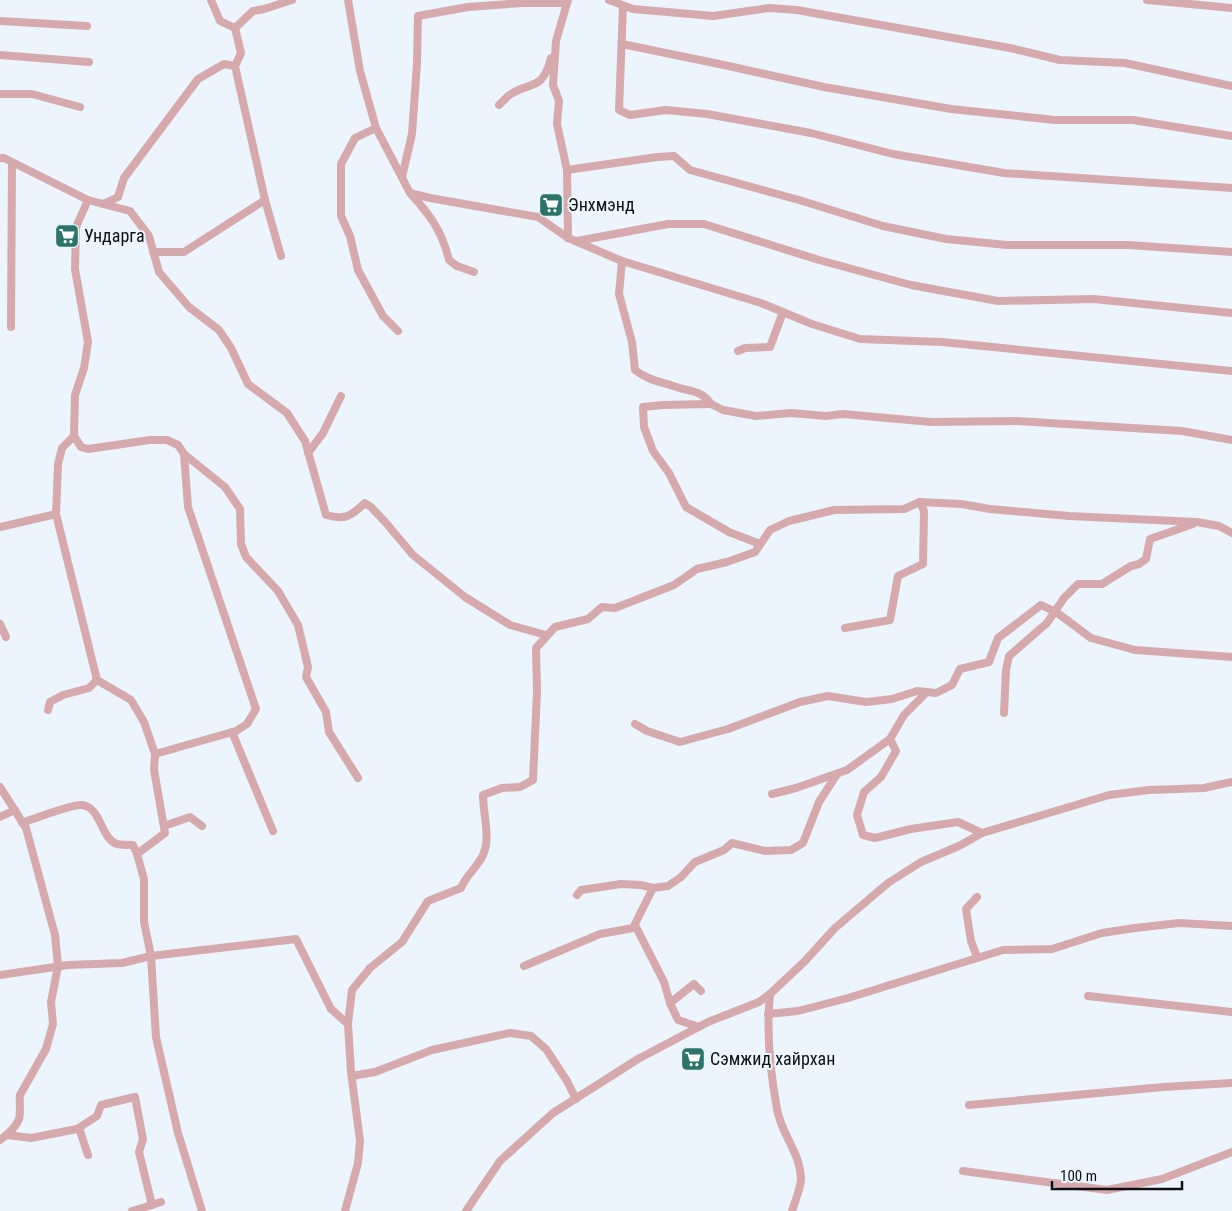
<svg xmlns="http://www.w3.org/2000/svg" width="1232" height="1211" viewBox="0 0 1232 1211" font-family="'Roboto Condensed',sans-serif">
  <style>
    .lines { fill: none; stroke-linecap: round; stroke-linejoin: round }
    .minor { stroke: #d6aaad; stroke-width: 8 }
    .labels { text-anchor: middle; stroke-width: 4; stroke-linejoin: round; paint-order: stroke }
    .poi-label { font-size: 18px; fill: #0d1013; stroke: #ecf4fd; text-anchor: start }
  </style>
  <rect width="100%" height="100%" fill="#ecf4fd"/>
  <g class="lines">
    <g class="minor">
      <polyline points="211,0 220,21 235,28"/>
      <polyline points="348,0 360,71 376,128 410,193 430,198 538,217 568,238 622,261 761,303 812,324 860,339 942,342 1232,371"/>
      <polyline points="609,0 633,9 713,16 769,8 797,10 1010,48 1060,60 1125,63 1232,86"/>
      <polyline points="1147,0 1232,8"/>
      <polyline points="623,6 619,110 630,115 666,110 707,114 811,133 893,154 1004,173 1232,188"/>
      <polyline points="0,21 87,26"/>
      <polyline points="622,44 724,65 824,87 951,109 1055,120 1133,120 1232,136"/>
      <polyline points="0,55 89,62"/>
      <polyline points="0,94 32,94 80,107"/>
      <path d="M 499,105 C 502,102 505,99 508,96 C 530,80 542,93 551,58"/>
      <polyline points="376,128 355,138 341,164 341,216 350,236 358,270 383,316 398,331"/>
      <path d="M 0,158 L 4,158 L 88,200 L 130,211 L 149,236 L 159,272 L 189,307 L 219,330 L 231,348 L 248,384 L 287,413 L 305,441 L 326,515 C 345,520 350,517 365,503 L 371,507 L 386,523 L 413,555 L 465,597 L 510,625 L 546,635"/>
      <polyline points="567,170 657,157 674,156 690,170 799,200 883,226 946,239 1007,245 1128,245 1232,252"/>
      <polyline points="402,177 412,134 417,63 418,16 468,7 523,3 567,3"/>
      <path d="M 411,194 C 430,215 442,231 449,260 L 457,266 L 474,272"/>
      <polyline points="88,200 76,227 75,269 88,342 84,368 75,395 74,436 81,447 88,449 150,440 167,440 178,445 184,454 188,507 256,709 247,724 236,731 155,754 154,770 165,833 137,854 144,879 144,922 151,956 156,1037 178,1133 202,1211"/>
      <polyline points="103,204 118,197 124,178 198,79 224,64 235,66"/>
      <polyline points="568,238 567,170 557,124 559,101 553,85 556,41 568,0"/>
      <polyline points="577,241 668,224 704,224 819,260 911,285 998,301 1094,299 1232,313"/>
      <polyline points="153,252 184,252 265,200"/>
      <polyline points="281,256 265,200 235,66 241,53 235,28 253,11 264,9 292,0"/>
      <path d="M 622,261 L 619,294 L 632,342 L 635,370 C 647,380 662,382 676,387 C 691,392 701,390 711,404 L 663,405 L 643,407 L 644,427 L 653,451 L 669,473 L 686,507 L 729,532 L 760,544"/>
      <polyline points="11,327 12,163"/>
      <polyline points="738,351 745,348 770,347 783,312"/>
      <polyline points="711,404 723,410 756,416 791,413 826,416 843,414 931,422 1017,421 1182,431 1232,440"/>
      <polyline points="74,436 62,448 58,464 56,514 97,680 131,700 144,722 155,754"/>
      <polyline points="308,453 323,433 341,396"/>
      <polyline points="184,454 225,487 240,509 241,544 246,557 278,591 298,625 308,667 306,677 326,712 329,732 358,778"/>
      <polyline points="0,527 56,514"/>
      <polyline points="0,624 6,637"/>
      <polyline points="845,628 890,620 898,576 923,564 924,511 920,502"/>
      <polyline points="48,710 50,702 63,695 89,688 97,680"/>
      <polyline points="1004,713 1006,670 1009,656 1047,623 1064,598 1078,584 1102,584 1131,566 1139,564 1146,559 1150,539 1193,524"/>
      <polyline points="635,724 647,731 680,742 728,729 800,702 828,696 866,702 892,699 917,691 927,692"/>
      <polyline points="232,732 273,831"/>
      <path d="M 0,787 L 26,828 L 55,935 L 58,966 L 51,1002 L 53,1024 L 46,1049 L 20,1095 C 19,1102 21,1112 19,1119 C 16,1127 7,1135 0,1140"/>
      <polyline points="772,794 796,788 847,770 890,739"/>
      <polyline points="0,817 15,810"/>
      <path d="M 22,823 C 33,819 72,804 82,805 C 102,808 100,838 117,844 C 122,845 128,845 133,845 L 137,854"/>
      <polyline points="164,826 190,817 202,826"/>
      <polyline points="982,833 958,822 911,829 875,838 863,835 857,815 864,792 881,777 896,751 890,739 904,715 927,692 936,693 952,685 960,669 989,662 998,638 1041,605 1056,612 1091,638 1135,650 1232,657"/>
      <polyline points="577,895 581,890 621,884 641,885 653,888 668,886 681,877 695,862 724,850 732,843 765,851 791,850 803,843 819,802 837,774"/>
      <polyline points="635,925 664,982 670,1003"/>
      <polyline points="977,957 971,941 966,909 977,897"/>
      <polyline points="524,966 600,934 633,928 653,888"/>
      <polyline points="0,975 68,965 122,963 151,956 296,939 331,1009 348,1024 351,1072 360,1141 358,1163 345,1211"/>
      <path d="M 770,994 C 766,1033 770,1071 777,1109 C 781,1134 800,1152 801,1178 C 801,1188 795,1201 792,1211"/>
      <polyline points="1088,996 1232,1012"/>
      <polyline points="768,1014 798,1011 848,998 1003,950 1052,949 1102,933 1135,928 1179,923 1232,926"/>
      <path d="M 348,1024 L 352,990 L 370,968 L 402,942 L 428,901 L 461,888 C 466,875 477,868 483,855 C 491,838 483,814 483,795 L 502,788 L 520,787 L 533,780 L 537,691 L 536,648 L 555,627 L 588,619 L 602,607 L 615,608 L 674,585 L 697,569 L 727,562 L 755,552 L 770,530 L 789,521 L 834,510 L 904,509 L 920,502 L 961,504 L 990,509 L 1069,516 L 1197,522 L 1219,526 L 1232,533"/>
      <polyline points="699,1027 678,1020 670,1003 694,984 701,991"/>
      <polyline points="352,1076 375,1072 432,1050 510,1033 531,1036 546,1049 567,1081 576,1099"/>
      <polyline points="969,1105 1163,1087 1232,1083"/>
      <polyline points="79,1128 88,1155"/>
      <polyline points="7,1135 31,1138 77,1129 97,1116 101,1105 135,1097 143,1139 139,1152 152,1205 132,1211"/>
      <polyline points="963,1171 1107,1190 1162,1179 1232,1152"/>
      <polyline points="148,1206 161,1202"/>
      <polyline points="466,1211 500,1161 553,1113 638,1059 708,1022 759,1002 770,994 805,961 835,928 888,883 921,862 959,846 982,833 1109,795 1149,790 1204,788 1232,782"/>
    </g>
  </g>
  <defs>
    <symbol id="supermarket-square" viewBox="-11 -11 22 22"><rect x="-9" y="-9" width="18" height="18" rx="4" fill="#2b736b" stroke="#ecf4fd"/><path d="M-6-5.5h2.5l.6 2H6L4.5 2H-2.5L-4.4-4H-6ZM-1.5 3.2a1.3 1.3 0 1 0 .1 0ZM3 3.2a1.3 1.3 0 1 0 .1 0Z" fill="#fff"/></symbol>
  </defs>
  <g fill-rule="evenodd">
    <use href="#supermarket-square" x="537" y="191" width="28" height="28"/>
    <use href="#supermarket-square" x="53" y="222" width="28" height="28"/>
    <use href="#supermarket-square" x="679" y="1045" width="28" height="28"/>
  </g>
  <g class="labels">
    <g class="poi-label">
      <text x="568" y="211">Энхмэнд</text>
      <text x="84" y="242">Ундарга</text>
      <text x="710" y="1065">Сэмжид хайрхан</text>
    </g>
  </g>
  <path d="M1052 1181v8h130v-8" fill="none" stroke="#0d1013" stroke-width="2.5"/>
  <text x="1060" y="1181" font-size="15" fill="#0d1013" stroke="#ecf4fd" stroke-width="4" paint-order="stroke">100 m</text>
</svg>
